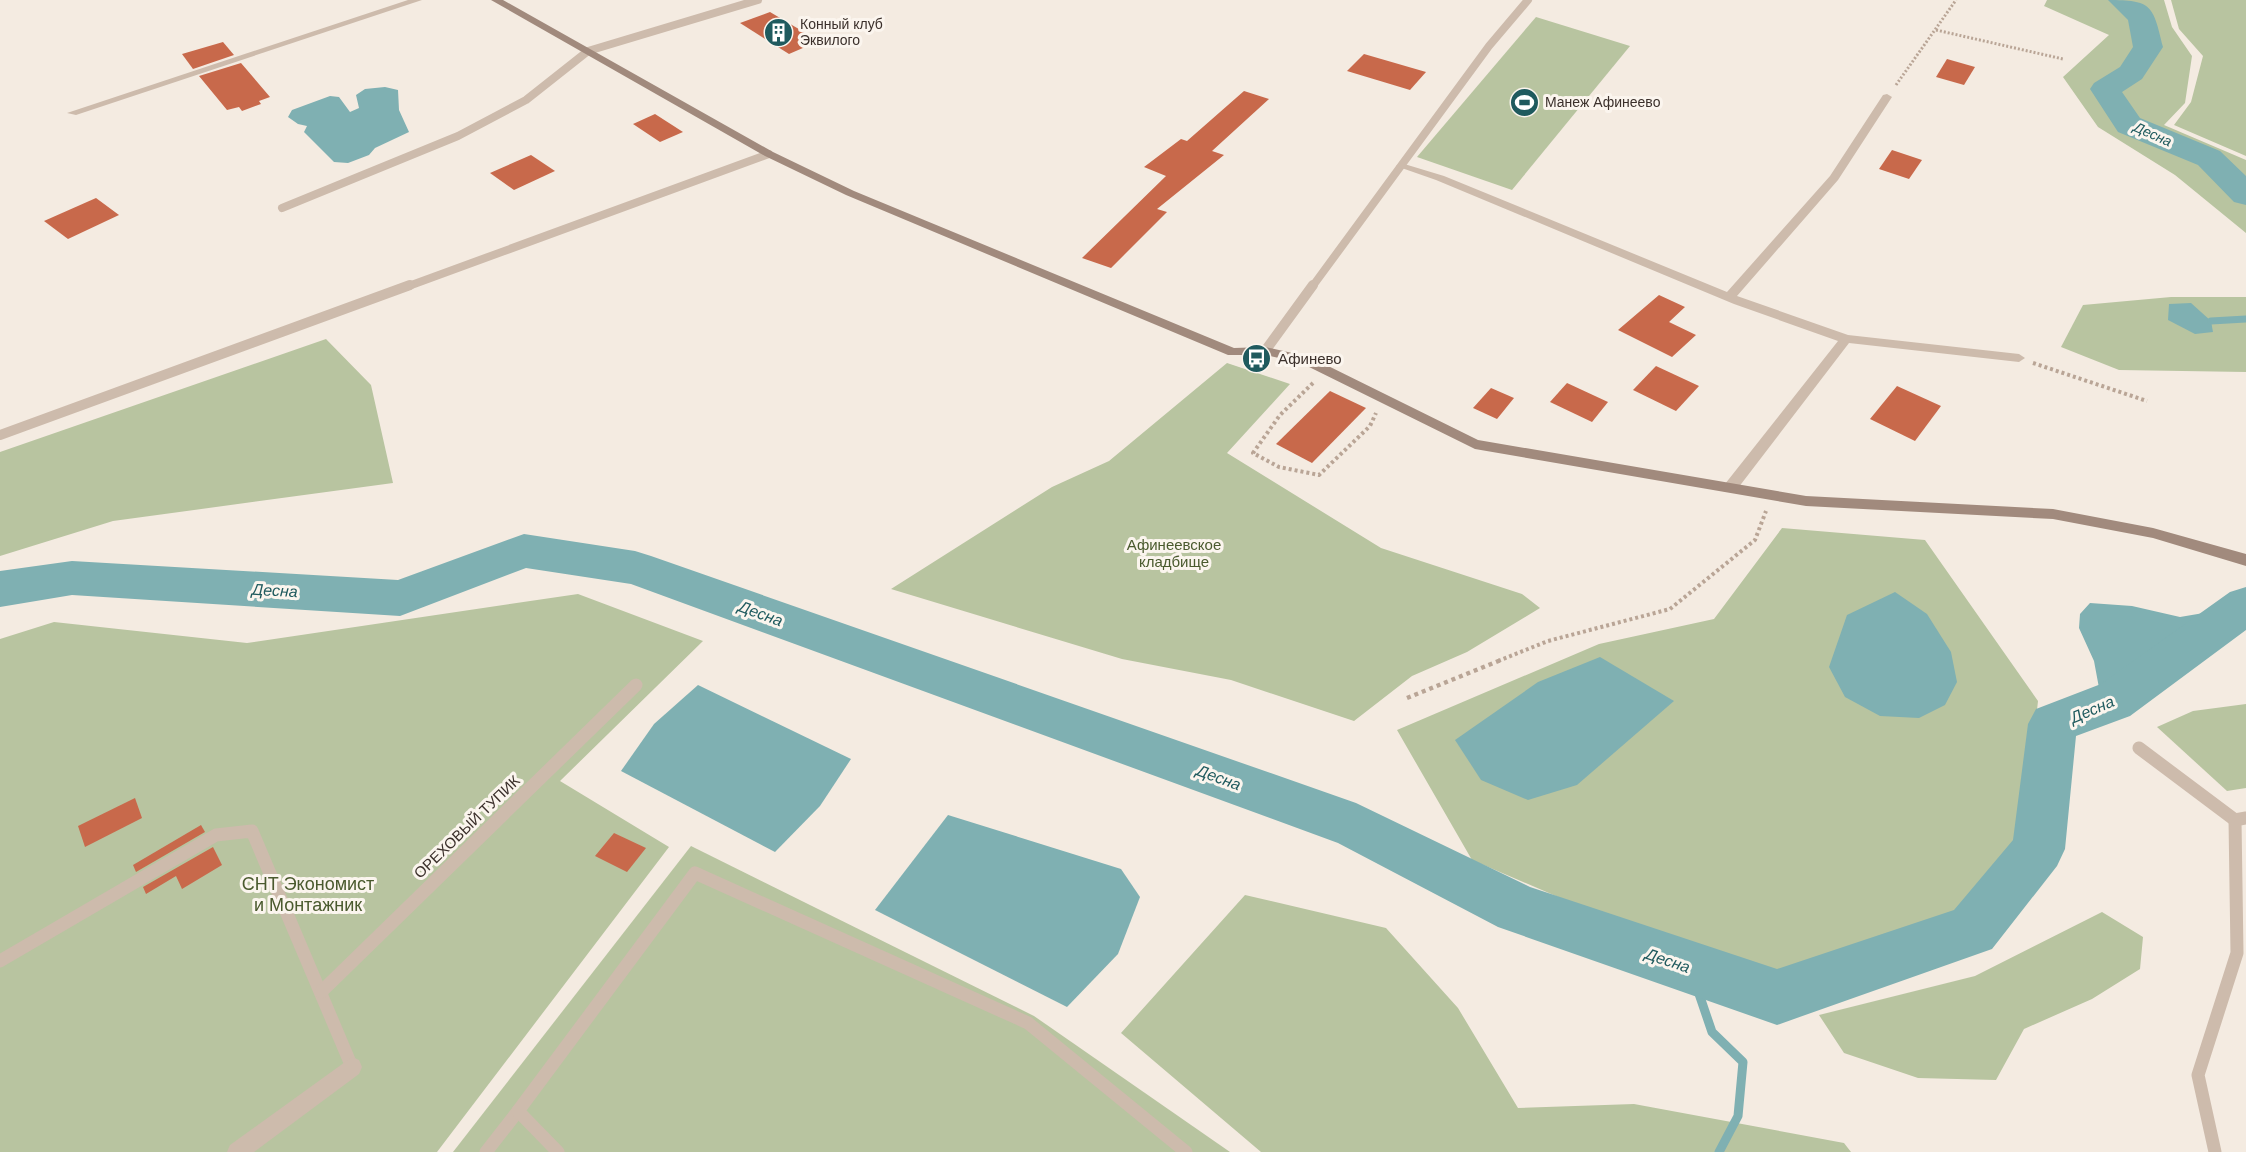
<svg xmlns="http://www.w3.org/2000/svg" width="2246" height="1152" viewBox="0 0 2246 1152" font-family="Helvetica,sans-serif">
  <style>
    .green { fill: #b8c4a0 }
    .water { fill: #7fb0b2 }
    .lines { fill: none; stroke-linecap: round; stroke-linejoin: round }
    .stream-far1 { stroke: #7fb0b2; stroke-width: 7 }
    .stream { stroke: #7fb0b2; stroke-width: 9 }
    .river { fill: #7fb0b2; fill-rule: evenodd }
    .building { fill: #c8694b }
    .path-far2 { stroke: #b9a596; stroke-width: 3; stroke-dasharray: 2 2; stroke-linecap: butt }
    .path-far1 { stroke: #b9a596; stroke-width: 4; stroke-dasharray: 3 3; stroke-linecap: butt }
    .path { stroke: #b9a596; stroke-width: 4.5; stroke-dasharray: 4 4; stroke-linecap: butt }
    .lane-far2 { stroke: #cdbbac; stroke-width: 8 }
    .lane-far1 { stroke: #cdbbac; stroke-width: 10 }
    .lane { stroke: #cdbbac; stroke-width: 13 }
    .street { fill: #cdbbac; fill-rule: evenodd }
    .secondary { fill: #a18a7d; fill-rule: evenodd }
    .labels { text-anchor: middle; stroke-width: 6; stroke-linejoin: round; paint-order: stroke }
    .far-poi-label { font-size: 14px; fill: #3b302b; stroke: #fbf5ee; text-anchor: start }
    .far-water-label { font-size: 14px; font-style: italic; fill: #1f5a5e; stroke: #fbf5ee }
    .poi-label { font-size: 15px; fill: #3b302b; stroke: #fbf5ee; text-anchor: start }
    .park-label { font-size: 15px; fill: #4a5a2e; stroke: #fbf5ee }
    .street-label { font-size: 15px; fill: #3b302b; stroke: #fbf5ee }
    .water-label { font-size: 16px; font-style: italic; fill: #1f5a5e; stroke: #fbf5ee }
    .near-park-label { font-size: 18px; fill: #4a5a2e; stroke: #fbf5ee }
  </style>
  <rect width="100%" height="100%" fill="#f4ebe1"/>
  <g class="green">
    <polygon points="2047,0 2164,0 2172,27 2192,56 2185,103 2164,125 2246,160 2246,233 2175,175 2098,127 2063,77 2109,35 2044,6"/>
    <polygon points="2171,0 2246,0 2246,156 2174,125 2191,102 2203,56 2179,29"/>
    <polygon points="1536,17 1630,46 1512,190 1417,157"/>
    <polygon points="2171,297 2246,297 2246,372 2119,370 2061,347 2083,305"/>
    <polygon points="326,339 371,385 393,483 113,521 0,556 0,452"/>
    <polygon points="1227,363 1290,384 1227,453 1381,548 1522,594 1540,608 1467,652 1412,676 1354,721 1231,680 1122,659 891,589 1052,487 1109,461"/>
    <polygon points="1782,528 1925,540 2038,701 2022,845 1955,920 1770,979 1572,903 1472,860 1397,730 1599,644 1714,619"/>
    <polygon points="578,594 703,641 560,781 669,847 437,1152 0,1152 0,639 54,622 247,643"/>
    <polygon points="2246,704 2246,788 2227,791 2157,727 2193,711"/>
    <polygon points="691,846 1034,1016 1230,1152 453,1152"/>
    <polygon points="1245,895 1386,928 1458,1008 1518,1108 1634,1104 1844,1143 1851,1152 1261,1152 1121,1033"/>
    <polygon points="2102,912 2143,937 2140,969 2092,999 2024,1029 1996,1080 1918,1078 1844,1053 1819,1015 1975,976"/>
  </g>
  <g class="water">
    <polygon points="385,87 398,90 399,110 409,132 375,148 369,155 348,163 334,162 304,132 307,126 298,124 288,117 292,110 330,96 339,97 350,112 359,108 356,95 365,89"/>
    <polygon points="2191,303 2211,321 2213,332 2195,334 2168,320 2169,304"/>
    <polygon points="1895,592 1927,614 1951,652 1957,682 1945,705 1919,718 1880,716 1845,697 1829,667 1847,615"/>
    <polygon points="2090,603 2132,606 2180,617 2245,606 2113,702 2102,704 2094,661 2079,628 2080,614"/>
    <polygon points="1600,657 1674,701 1577,785 1528,800 1481,780 1455,740 1538,682"/>
    <polygon points="698,685 851,759 820,806 775,852 621,771 654,724"/>
    <polygon points="948,815 1121,869 1140,897 1118,954 1067,1007 875,910"/>
  </g>
  <g class="lines">
    <polyline class="stream-far1" points="2211,321 2246,319"/>
    <polyline class="stream" points="1695,969 1696,985 1712,1032 1743,1062 1738,1116 1719,1152"/>
    <g class="river">
      <path d="M 2108,0 C 2152,0 2153,5 2163,47 L 2142,79 L 2122,92 L 2140,118 L 2220,151 L 2246,176 L 2246,205 L 2234,202 L 2198,165 L 2118,132 L 2090,89 L 2094,83 L 2120,67 L 2133,47 L 2128,20 Z"/>
      <polygon points="524,534 635,551 651,556 1356,803 1530,887 1777,969 1954,910 2013,840 2028,724 2036,709 2101,684 2230,592 2246,587 2246,630 2130,716 2076,736 2065,849 2057,866 1992,949 1777,1025 1498,927 1338,843 631,584 526,568 400,616 72,595 0,607 0,571 72,561 398,580"/>
    </g>
  </g>
  <g class="building">
    <polygon points="770,12 819,41 789,54 740,23"/>
    <polygon points="223,42 234,55 193,69 182,54"/>
    <polygon points="1364,54 1426,72 1410,90 1347,71"/>
    <polygon points="1947,59 1975,67 1964,85 1936,77"/>
    <polygon points="241,63 270,97 259,101 261,104 242,111 239,107 227,110 199,76"/>
    <polygon points="1244,91 1269,99 1212,151 1224,155 1157,209 1167,212 1111,268 1082,258 1166,176 1144,167 1181,139 1187,141"/>
    <polygon points="655,114 683,132 660,142 633,124"/>
    <polygon points="1892,150 1922,160 1909,179 1879,169"/>
    <polygon points="531,155 555,171 514,190 490,173"/>
    <polygon points="96,198 119,215 68,239 44,221"/>
    <polygon points="1659,295 1685,307 1669,322 1696,335 1672,357 1618,330"/>
    <polygon points="1656,366 1699,386 1676,411 1633,390"/>
    <polygon points="1567,383 1608,402 1592,422 1550,402"/>
    <polygon points="1897,386 1941,406 1915,441 1870,419"/>
    <polygon points="1491,388 1514,398 1497,419 1473,408"/>
    <polygon points="1330,391 1366,408 1312,463 1276,444"/>
    <polygon points="135,798 142,818 85,847 78,826"/>
    <polygon points="201,825 205,832 136,872 133,865"/>
    <polygon points="614,833 646,848 627,872 595,856"/>
    <polygon points="213,847 222,865 182,889 176,876 146,894 143,887"/>
  </g>
  <g class="lines">
    <g class="path-far2">
      <polyline points="1936,30 2063,59"/>
      <polyline points="1896,85 1956,0"/>
    </g>
    <g class="path-far1">
      <polyline points="2033,363 2147,401"/>
      <polyline points="1313,383 1280,415 1253,453 1279,467 1319,475 1370,426 1376,413"/>
      <polyline points="1498,661 1548,641 1670,609 1755,540 1766,511"/>
    </g>
    <polyline class="path" points="1407,698 1501,660"/>
    <g class="lane-far2">
      <polyline points="282,208 458,136 526,100 588,51 758,0"/>
      <polyline points="406,287 769,154"/>
      <polyline points="1312,287 1489,46 1528,0"/>
    </g>
    <g class="lane-far1">
      <polyline points="1265,351 1313,285"/>
      <polyline points="0,435 410,285"/>
    </g>
    <g class="lane">
      <polyline points="2139,748 2235,820"/>
      <polyline points="0,961 216,835 252,831 352,1067"/>
      <polyline points="321,992 636,685"/>
      <polyline points="486,1152 518,1111"/>
      <polyline points="558,1152 518,1111 695,873 1028,1023 1186,1152"/>
      <polyline points="2215,1152 2198,1075 2237,953 2235,820 2246,818"/>
    </g>
    <g class="street">
      <polygon points="408,0 422,0 76,115 67,113"/>
      <polygon points="1887,94 1892,97 1838,180 1737,296 1848,335 2019,354 2025,358 2019,362 1849,343 1735,492 1725,492 1723,488 1725,484 1838,341 1734,304 1436,180 1396,166 1401,163 1444,176 1727,292 1830,176 1883,95"/>
      <polygon points="352,1057 359,1060 362,1067 359,1074 254,1152 227,1152 230,1145"/>
    </g>
    <polygon class="secondary" points="491,0 503,0 773,152 854,191 1234,348 1265,347 1310,357 1478,440 1806,496 2053,509 2153,528 2246,554 2246,566 2153,538 2053,519 1806,506 1475,449 1301,363 1265,355 1228,355 846,195 765,156"/>
  </g>
  <defs>
    <symbol id="building-disc" viewBox="-11 -11 22 22"><circle r="9.5" fill="#1f5a5e" stroke="#fbf5ee"/><path d="M-4-6H4V6H1V3H-1V6H-4ZM-2.5-4.3h1.7v1.8h-1.7ZM.8-4.3h1.7v1.8H.8ZM-2.5-1h1.7V.8h-1.7ZM.8-1h1.7V.8H.8Z" fill="#fff"/></symbol>
    <symbol id="stadium-disc" viewBox="-11 -11 22 22"><circle r="9.5" fill="#1f5a5e" stroke="#fbf5ee"/><path d="M0-5a6.5 5 0 1 0 0 10a6.5 5 0 1 0 0-10ZM-3.5-1.8h7v3.6h-7Z" fill="#fff"/></symbol>
    <symbol id="bus-disc" viewBox="-11 -11 22 22"><circle r="9.5" fill="#1f5a5e" stroke="#fbf5ee"/><path d="M-5-6H5V4H4V6H2V4H-2V6H-4V4H-5ZM-3.5-4V0h7V-4ZM-3.5 1.2v1.5H-2V1.2ZM2 1.2v1.5H3.5V1.2Z" fill="#fff"/></symbol>
  </defs>
  <g fill-rule="evenodd">
    <use href="#building-disc" x="762" y="16" width="33" height="33"/>
    <use href="#stadium-disc" x="1508" y="86" width="33" height="33"/>
    <use href="#bus-disc" x="1240" y="342" width="33" height="33"/>
  </g>
  <g class="labels">
    <g class="far-poi-label">
      <text x="800" y="29">Конный клуб<tspan x="800" dy="16">Эквилого</tspan></text>
      <text x="1545" y="107">Манеж Афинеево</text>
    </g>
    <g class="far-water-label">
      <text transform="translate(2153 134) rotate(24)" y="5">Десна</text>
    </g>
    <g class="poi-label">
      <text x="1278" y="364">Афинево</text>
    </g>
    <g class="park-label">
      <text x="1174" y="550">Афинеевское<tspan x="1174" dy="17">кладбище</tspan></text>
    </g>
    <g class="street-label">
      <text transform="translate(467 827) rotate(-44)" y="5">ОРЕХОВЫЙ ТУПИК</text>
    </g>
    <g class="water-label">
      <text transform="translate(275 590) rotate(3)" y="6">Десна</text>
      <text transform="translate(761 613) rotate(20)" y="6">Десна</text>
      <text transform="translate(2092 709) rotate(-23)" y="6">Десна</text>
      <text transform="translate(1219 777) rotate(20)" y="6">Десна</text>
      <text transform="translate(1668 960) rotate(19)" y="6">Десна</text>
    </g>
    <g class="near-park-label">
      <text x="308" y="890">СНТ Экономист<tspan x="308" dy="21">и Монтажник</tspan></text>
    </g>
  </g>
</svg>
